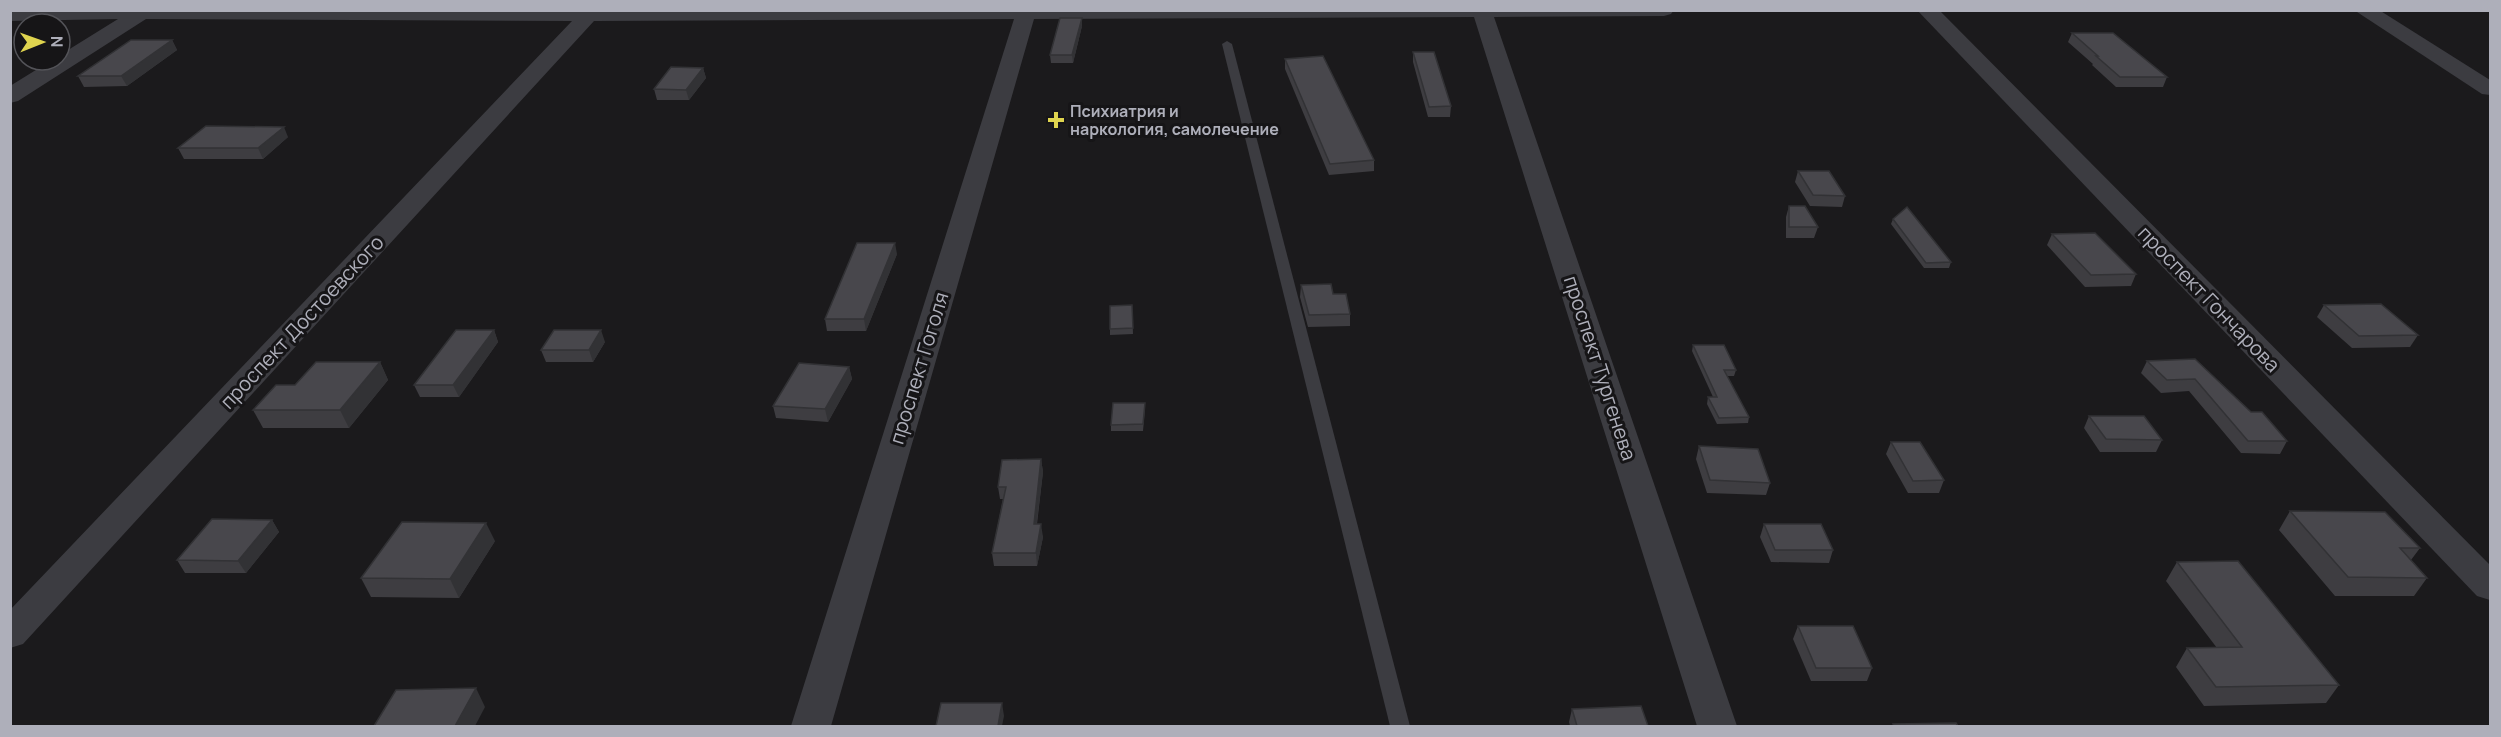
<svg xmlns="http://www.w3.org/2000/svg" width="2501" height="737" viewBox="0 0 2501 737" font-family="Manrope,sans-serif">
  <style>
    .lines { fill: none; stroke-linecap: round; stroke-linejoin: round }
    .service { fill: #3c3c41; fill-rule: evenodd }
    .minor { fill: #3c3c41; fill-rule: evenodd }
    .wall { fill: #3e3d41 }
    .shaded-wall { fill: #323235 }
    .building { fill: #48474c; stroke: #323235; stroke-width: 1.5 }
    .poi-dot { fill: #dfd44f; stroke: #161517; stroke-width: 2 }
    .labels { text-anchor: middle; stroke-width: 6; stroke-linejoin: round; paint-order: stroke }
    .far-poi-label { font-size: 16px; font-weight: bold; fill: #aeafba; stroke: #161517; text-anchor: start }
    .street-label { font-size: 20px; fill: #aeafba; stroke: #161517 }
  </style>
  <rect width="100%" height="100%" fill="#1b1a1c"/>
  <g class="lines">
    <polygon class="service" points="1227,41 1232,44 1410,726 1390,726 1222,44"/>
    <g class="minor">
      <polygon points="10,10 1674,10 1671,14 1664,16 1494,17 1737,726 1697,726 1474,17 1034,19 831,726 791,726 1014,19 594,21 23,644 10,648 10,610 572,21 146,19 18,101 10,103 10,86 52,60 60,60 60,55 118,19 10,21"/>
      <polygon points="1917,10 1939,10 2490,565 2490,600 2477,596"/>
      <polygon points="2354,10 2379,10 2490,80 2490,95 2482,94"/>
    </g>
  </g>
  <g class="wall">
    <polygon points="1082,26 1073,63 1051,63 1050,55"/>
    <polygon points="2072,33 2167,77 2163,87 2116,87 2092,65 2093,64 2068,42"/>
    <polygon points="172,40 177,50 127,86 84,87 78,76"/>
    <polygon points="1413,52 1451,106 1450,117 1428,117 1413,62"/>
    <polygon points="1285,59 1374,160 1374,171 1329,175 1285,69"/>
    <polygon points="703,68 706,78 689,100 657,100 654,89"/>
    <polygon points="288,137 263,159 184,159 178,148"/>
    <polygon points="1798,171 1845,196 1842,207 1810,206 1795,182"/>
    <polygon points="1789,206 1818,227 1814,238 1786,238 1786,217"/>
    <polygon points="1893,219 1951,262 1949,268 1924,268 1891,224"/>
    <polygon points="2052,234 2136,274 2131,286 2085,287 2047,245"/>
    <polygon points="897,254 866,331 827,331 825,319"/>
    <polygon points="1301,285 1350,314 1350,326 1308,327 1300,297"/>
    <polygon points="1132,305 1133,334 1110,335 1110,329"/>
    <polygon points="2324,305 2418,335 2410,347 2352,348 2317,317"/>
    <polygon points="494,330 498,342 459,397 420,397 414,385"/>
    <polygon points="605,342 593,362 546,362 541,350"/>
    <polygon points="1693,345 1736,370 1734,376 1727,376 1749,417 1748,423 1717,424 1707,404 1708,397 1713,397 1692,351"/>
    <polygon points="2195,359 2251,412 2287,441 2280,454 2241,453 2189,391 2161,393 2141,373 2147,361"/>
    <polygon points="380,362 388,380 349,428 263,428 253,410 295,385"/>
    <polygon points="849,367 852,379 828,422 776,418 773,406"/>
    <polygon points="1145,409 1143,431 1111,431 1111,425"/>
    <polygon points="2089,416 2162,440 2156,452 2100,452 2084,428"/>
    <polygon points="1891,442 1944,480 1939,493 1908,493 1886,454"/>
    <polygon points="1699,446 1770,483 1766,495 1707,493 1696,459"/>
    <polygon points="1041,459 1043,472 1037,524 1043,537 1037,566 994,566 992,553 1003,499 1000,499 998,487"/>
    <polygon points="2290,511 2420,548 2411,560 2427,578 2414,596 2335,596 2279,530"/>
    <polygon points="272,520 279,532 246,573 185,573 177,560"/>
    <polygon points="1764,524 1833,550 1829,563 1771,562 1760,537"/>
    <polygon points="495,541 459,598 371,597 361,578"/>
    <polygon points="2177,562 2339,685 2326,703 2204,706 2176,667 2187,648 2217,648 2166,581"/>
    <polygon points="1798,626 1872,668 1867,681 1811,681 1793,639"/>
    <polygon points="1572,709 1648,726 1570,726 1569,722"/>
  </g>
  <g class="shaded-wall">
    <polygon points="1082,18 1082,26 1073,63 1072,55"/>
    <polygon points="172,40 177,50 127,86 121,76"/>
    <polygon points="703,68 706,78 689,100 686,90"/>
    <polygon points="284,127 288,137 263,159 258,148"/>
    <polygon points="895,243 897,254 866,331 864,319"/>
    <polygon points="494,330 498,342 459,397 453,385"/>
    <polygon points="601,330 605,342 593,362 589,350"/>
    <polygon points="380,362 388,380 349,428 340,410"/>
    <polygon points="849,367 852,379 828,422 825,409"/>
    <polygon points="1041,459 1043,472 1035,537 1034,524"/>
    <polygon points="272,520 279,532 246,573 238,561"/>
    <polygon points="486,523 495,541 459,598 450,579"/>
    <polygon points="1041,524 1043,537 1037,566 1036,553"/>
    <polygon points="476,688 485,707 475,726 455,726"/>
    <polygon points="1002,703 1004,716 1002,726 998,726"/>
  </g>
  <g class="building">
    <polygon points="1060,18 1082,18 1072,55 1050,55"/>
    <polygon points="2072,33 2113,33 2167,77 2120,77 2096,56 2098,56"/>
    <polygon points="131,40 172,40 121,76 78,76"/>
    <polygon points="1413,52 1434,52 1451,106 1429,107"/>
    <polygon points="1323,56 1374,160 1330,164 1285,59"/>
    <polygon points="671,67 703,68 686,90 654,89"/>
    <polygon points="206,126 284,127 258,148 178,148"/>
    <polygon points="1798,171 1829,171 1845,196 1813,195"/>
    <polygon points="1789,206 1805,206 1818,227 1789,227"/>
    <polygon points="1907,207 1951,262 1926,263 1893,219"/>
    <polygon points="2095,233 2136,274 2091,275 2052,234"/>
    <polygon points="857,243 895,243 864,319 825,319"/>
    <polygon points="1331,284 1333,294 1346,294 1350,314 1309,315 1301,285"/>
    <polygon points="2381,304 2418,335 2359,336 2324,305"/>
    <polygon points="1132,305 1133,328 1110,329 1110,306"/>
    <polygon points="456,330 494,330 453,385 414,385"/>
    <polygon points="554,330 601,330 589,350 541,350"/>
    <polygon points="1693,345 1724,345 1736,370 1724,370 1749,417 1719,418 1708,397 1717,397"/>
    <polygon points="2195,359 2251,412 2262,412 2287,441 2248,441 2195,379 2167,380 2147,361"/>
    <polygon points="316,362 380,362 340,410 253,410 276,385 295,385"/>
    <polygon points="799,363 849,367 825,409 773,406"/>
    <polygon points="1113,403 1145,403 1143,424 1111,425"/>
    <polygon points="2089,416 2144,416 2162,440 2106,439"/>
    <polygon points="1891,442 1920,442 1944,480 1913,481"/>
    <polygon points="1699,446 1758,449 1770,483 1710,480"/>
    <polygon points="1041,459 1034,524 1041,524 1036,553 992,553 1006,487 998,487 1002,460"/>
    <polygon points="2290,511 2385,512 2420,548 2400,548 2427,578 2348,577"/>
    <polygon points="212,519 272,520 238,561 177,560"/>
    <polygon points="402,522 486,523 450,579 361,578"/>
    <polygon points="1764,524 1821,524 1833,550 1775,550"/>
    <polygon points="2238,561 2339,685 2216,687 2187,648 2242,647 2177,562"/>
    <polygon points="1798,626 1853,626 1872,668 1816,668"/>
    <polygon points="476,688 455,726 374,726 396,690"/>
    <polygon points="941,703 1002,703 998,726 936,726"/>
    <polygon points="1641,706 1648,726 1577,726 1572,709"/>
    <polygon points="1956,723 1958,726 1894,726 1893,724"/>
  </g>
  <path class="poi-dot" d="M1053 111h6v6h6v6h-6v6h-6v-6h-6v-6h6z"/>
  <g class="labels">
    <g class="far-poi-label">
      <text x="1070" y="117">Психиатрия и<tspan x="1070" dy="18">наркология, самолечение</tspan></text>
    </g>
    <g class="street-label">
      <text transform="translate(2209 299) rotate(46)" y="7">проспект Гончарова</text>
      <text transform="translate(302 322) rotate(-47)" y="7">проспект Достоевского</text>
      <text transform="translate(919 368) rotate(-73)" y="7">проспект Гоголя</text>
      <text transform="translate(1600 368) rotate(72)" y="7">проспект Тургенева</text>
    </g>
  </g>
  <rect width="2501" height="737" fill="none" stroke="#aeafba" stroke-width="24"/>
  <g transform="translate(42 42) rotate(89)"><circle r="28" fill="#161517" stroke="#535358" stroke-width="1.5"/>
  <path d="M0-4.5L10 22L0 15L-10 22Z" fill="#dfd44f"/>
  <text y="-9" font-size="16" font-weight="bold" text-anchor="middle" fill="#aeafba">N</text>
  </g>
</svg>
